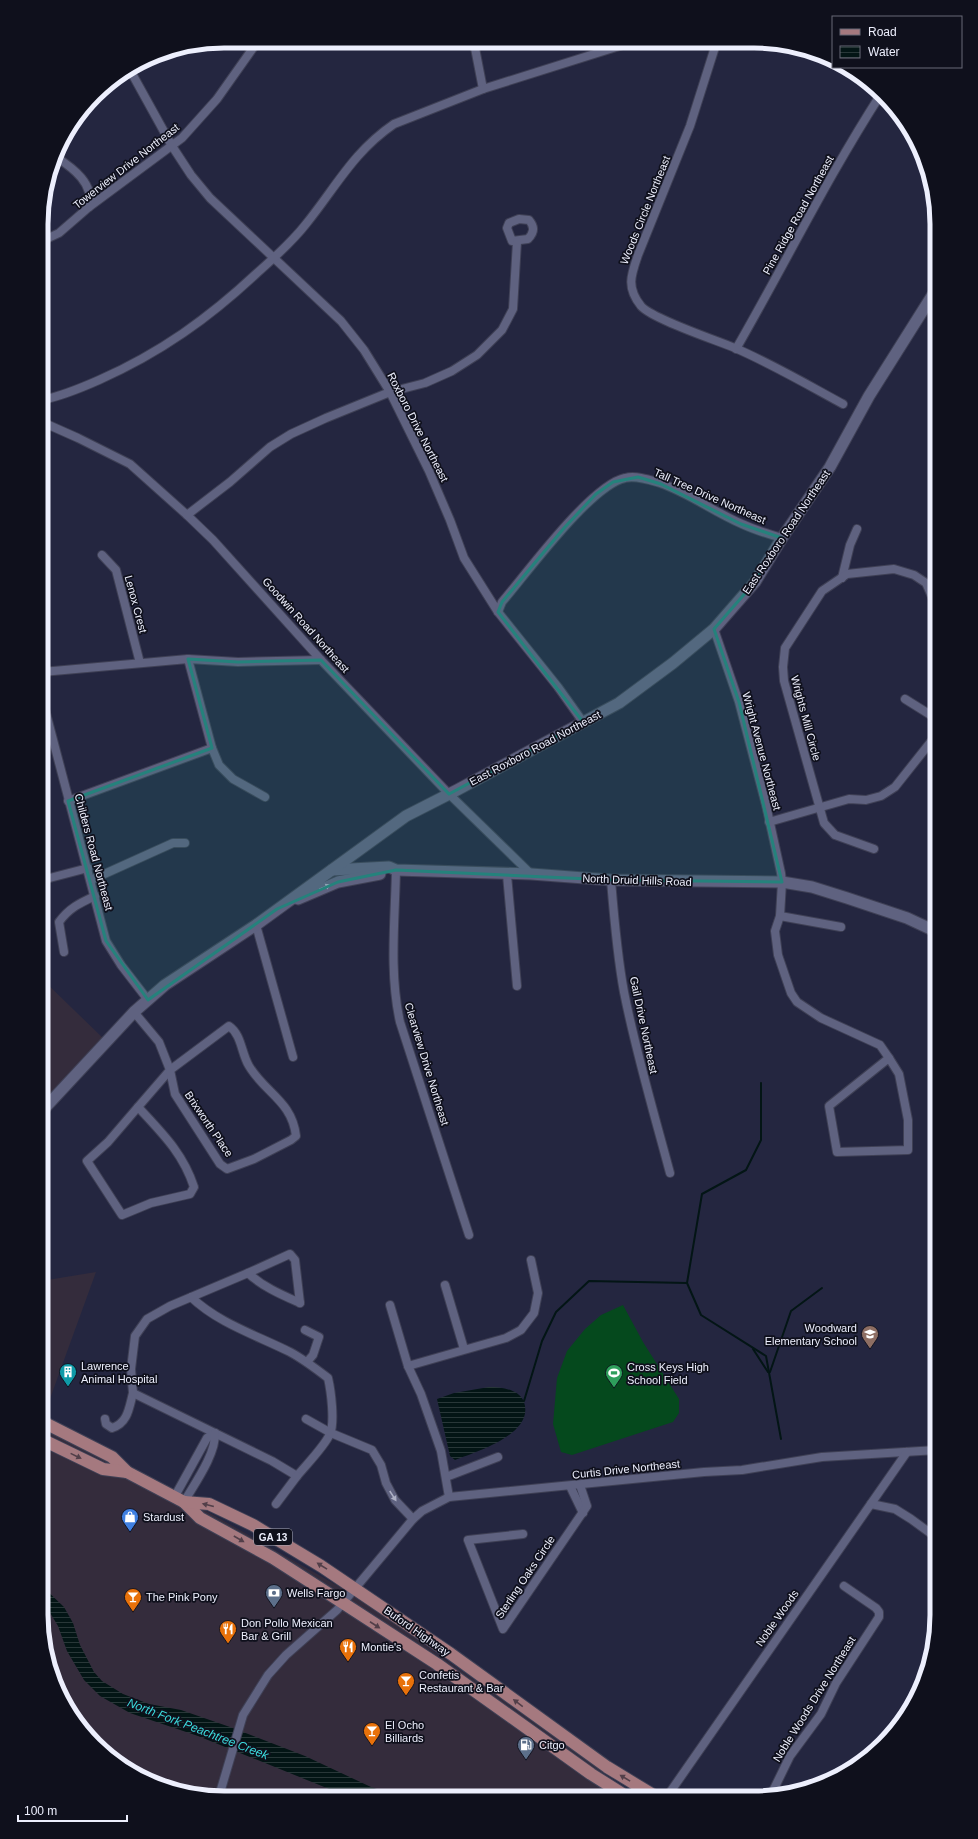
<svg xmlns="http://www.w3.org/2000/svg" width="978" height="1839" viewBox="0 0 978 1839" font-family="Arial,sans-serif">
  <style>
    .commercial { fill: #342c3c }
    .pitch { fill: #05491d }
    .water { fill: url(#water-rules) }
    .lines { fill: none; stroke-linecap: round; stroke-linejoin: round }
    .stream { stroke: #031515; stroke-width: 2 }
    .minor-casing { stroke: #3f4055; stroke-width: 10 }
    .secondary-casing { stroke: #3f4055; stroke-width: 13 }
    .primary-casing { stroke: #3f4055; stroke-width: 14 }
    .minor { stroke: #5f6280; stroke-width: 8 }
    .secondary { stroke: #5f6280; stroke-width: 11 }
    .primary { stroke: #a5797f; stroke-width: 12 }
    .oneway { fill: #adb0c5 }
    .oneway2 { fill: #523f49 }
    .marked { fill: #25827c; fill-opacity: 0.2; stroke: #25827c; stroke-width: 3; stroke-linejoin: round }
    .labels { text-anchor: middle; stroke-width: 3.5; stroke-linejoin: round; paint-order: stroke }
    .shield { fill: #0f101c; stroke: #aaacba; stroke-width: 1 }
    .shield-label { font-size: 10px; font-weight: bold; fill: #edeffd }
    .street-label { font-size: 11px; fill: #edeffd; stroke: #0f101c }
    .poi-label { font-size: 11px; fill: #edeffd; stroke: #0f101c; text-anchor: start }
    .water-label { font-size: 12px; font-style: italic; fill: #3bdadd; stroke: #0f101c }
    .rim { fill: none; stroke: #edeffd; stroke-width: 5 }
  </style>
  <defs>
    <pattern id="water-rules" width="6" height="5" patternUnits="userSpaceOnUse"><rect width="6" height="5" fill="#031515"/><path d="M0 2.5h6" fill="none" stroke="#283738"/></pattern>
  </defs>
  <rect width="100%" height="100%" fill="#242640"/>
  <g class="commercial">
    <polygon points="42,979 106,1041 42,1107"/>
    <polygon points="96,1272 60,1371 41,1424 41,1281"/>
    <polygon points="41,1427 208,1512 354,1595 507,1703 638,1798 200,1796 154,1784 104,1753 72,1717 51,1673 41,1615"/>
  </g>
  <polygon class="pitch" points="623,1305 643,1342 679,1399 679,1413 673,1422 572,1455 561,1452 553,1424 557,1378 567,1351 585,1329 601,1315"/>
  <g class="water">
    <path d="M 489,1387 C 501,1387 519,1389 524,1402 C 535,1434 476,1452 455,1460 L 450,1456 L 437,1399 L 454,1393 Z"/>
    <polygon points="41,1585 64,1607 73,1623 80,1645 94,1672 102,1681 123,1694 149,1704 181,1710 230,1727 305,1756 371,1787 389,1793 401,1791 424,1797 349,1797 198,1736 130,1713 100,1696 84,1680 67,1651 58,1626 46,1606 41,1602"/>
  </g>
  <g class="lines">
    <g class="stream">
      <polyline points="687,1283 702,1194 746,1170 761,1140 761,1083"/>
      <polyline points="753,1349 768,1372"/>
      <polyline points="770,1372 791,1311 822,1288"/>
      <polyline points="524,1401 542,1341 556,1312 589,1281 687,1283 701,1315 766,1356 781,1439"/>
    </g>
    <defs>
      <g id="minor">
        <polyline points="474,43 483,89"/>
        <path d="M 716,44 L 690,126 L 638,255 C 631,275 626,287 641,306 C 652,319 716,340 735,348 C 772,364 808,385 843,404"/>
        <polyline points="130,70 172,146 191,175 210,198 341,321 364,350 390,392 429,471 450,520 464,558 498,612 558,687 583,722"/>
        <path d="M 56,157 C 73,168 95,184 89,207"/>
        <path d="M 519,219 L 529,220 C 535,227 534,233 528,239 L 512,241 L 507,228 L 509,223 Z"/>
        <polyline points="42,241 59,233 89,207 182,138 217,99 258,41"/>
        <path d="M 736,349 C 785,264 828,176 881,94"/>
        <path d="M 42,400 C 62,396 81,388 99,380 C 160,353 209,318 257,273 C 274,258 292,242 306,224 C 336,187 353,152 394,124 L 483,89 L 629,43"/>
        <polyline points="42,422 78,438 130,464 187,515 213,540 321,660 449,794 531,874"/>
        <polyline points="187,515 230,482 270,447 291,434 326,418 390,392 425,383 452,371 477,355 502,330 513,309 517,242"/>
        <polyline points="102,555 116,570 140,663"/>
        <polyline points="842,578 850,545 857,529"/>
        <path d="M 498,612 L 502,602 C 527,573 591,485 625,478 C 636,475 650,480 660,483 C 689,493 714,512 742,524 C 755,530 768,534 782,538"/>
        <polyline points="714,629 739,702 766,805 781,873 782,882 780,916 775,931 778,955 791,993 797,1002 821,1018 880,1045 889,1058"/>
        <polyline points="188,659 212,748 219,765 233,779 265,797"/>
        <polyline points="42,672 188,659 238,662 321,660"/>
        <polyline points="42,698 106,941 121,965 148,1000"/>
        <polyline points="905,699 937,719"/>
        <polyline points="68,801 212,748"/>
        <polyline points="769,822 849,799 866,800 881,796 895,787 937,734"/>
        <polyline points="874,849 835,835 824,823 784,681 783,667 785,648 822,591 847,574 894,569 914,575 926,583 937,608"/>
        <path d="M 396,870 C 395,920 389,973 400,1022 L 469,1235"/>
        <polyline points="507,875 517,986"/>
        <polyline points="42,880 88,868"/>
        <polyline points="91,880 173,843 185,843"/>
        <path d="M 611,880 C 614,917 617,955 624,992 C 636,1053 654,1113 670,1173"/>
        <polyline points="780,916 841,927"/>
        <polyline points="256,925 293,1057"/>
        <path d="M 64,952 L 59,922 C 69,908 80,903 95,896"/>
        <polyline points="134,1012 159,1042 170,1070 138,1107"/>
        <path d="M 229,1026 C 242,1035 241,1053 249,1066 C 265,1093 292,1101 296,1136 L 291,1140 L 254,1159 L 227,1169 L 220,1164 L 175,1094 L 170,1070 Z"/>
        <polygon points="889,1058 899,1074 908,1120 908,1150 837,1152 829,1106"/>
        <path d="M 138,1107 C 162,1133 183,1153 194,1187 L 190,1194 L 151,1203 L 122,1215 L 87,1161 L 108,1142 Z"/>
        <path d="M 248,1273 C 263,1287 282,1295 300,1303"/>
        <polyline points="445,1285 464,1349"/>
        <path d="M 191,1297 C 218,1323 256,1335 290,1352 C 303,1359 315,1368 328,1378 C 331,1391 335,1422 330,1434 C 324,1447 306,1465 297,1476 L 272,1461 L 133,1393 L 131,1369 L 135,1336 L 147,1319 L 170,1306 L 248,1273 L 290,1254 L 295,1260 L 300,1303"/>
        <polyline points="390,1305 408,1366"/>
        <polyline points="305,1330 319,1337 313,1355 307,1362"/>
        <path d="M 105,1419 L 106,1424 L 112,1428 C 128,1423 129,1408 133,1393"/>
        <polyline points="306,1419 331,1433 372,1450 381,1465 386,1483 395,1500 413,1519"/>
        <polyline points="446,1477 498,1457"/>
        <polyline points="570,1486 583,1513"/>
        <polyline points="175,1496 207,1438 215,1433"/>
        <polyline points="449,1497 441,1451 421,1394 408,1366 506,1338 521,1330 534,1313 538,1293 531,1260"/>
        <path d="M 184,1502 C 195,1483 216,1454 215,1433"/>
        <polyline points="276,1504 297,1476"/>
        <polyline points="871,1504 895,1509 911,1519 937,1538"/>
        <polyline points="523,1534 468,1540 503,1629 587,1506 580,1485"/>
        <polyline points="771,1795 790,1756 821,1714 836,1683 879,1617 879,1612 876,1608 844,1586"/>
        <polyline points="219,1796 243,1715 268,1675 286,1655 337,1610 413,1519 422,1511 449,1497 704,1472 742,1470 822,1457 937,1450"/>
        <polyline points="666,1798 907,1452"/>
      </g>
      <g id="secondary">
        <polyline points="332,870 389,867 396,870 531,874 611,880 782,882 812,887 847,898 907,918 937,932"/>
        <polyline points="298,899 338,882 380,874"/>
        <polyline points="42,1111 134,1012 165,985 256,925 406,816 457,790 619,703 673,663 714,629 755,582 782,538 830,467 869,396 937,288"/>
      </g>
      <g id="primary">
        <polyline points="41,1421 112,1457 127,1472 184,1502 200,1518 273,1558 343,1603 437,1664 591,1774 629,1798"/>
        <polyline points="41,1439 103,1469 127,1472"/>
        <polyline points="184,1502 209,1504 253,1525 321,1566 451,1654 607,1767 658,1798"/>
      </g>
    </defs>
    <use href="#minor" class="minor-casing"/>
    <use href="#secondary" class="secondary-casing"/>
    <use href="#primary" class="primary-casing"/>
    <use href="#minor" class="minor"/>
    <use href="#secondary" class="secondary"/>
    <use href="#primary" class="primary"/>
  </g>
  <defs><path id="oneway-solid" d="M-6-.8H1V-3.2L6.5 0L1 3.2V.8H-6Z"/></defs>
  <g class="oneway">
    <use href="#oneway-solid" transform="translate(325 887) rotate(-22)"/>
    <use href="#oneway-solid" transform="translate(393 1496) rotate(57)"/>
  </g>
  <g class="oneway2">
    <use href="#oneway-solid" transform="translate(76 1456) rotate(26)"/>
    <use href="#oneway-solid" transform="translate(208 1505) rotate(-166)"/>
    <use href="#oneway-solid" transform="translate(239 1539) rotate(30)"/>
    <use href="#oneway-solid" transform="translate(322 1566) rotate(-148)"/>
    <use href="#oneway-solid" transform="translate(375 1625) rotate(33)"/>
    <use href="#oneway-solid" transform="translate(518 1703) rotate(-143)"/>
    <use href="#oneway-solid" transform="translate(625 1778) rotate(-149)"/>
  </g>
  <path class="marked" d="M 638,477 L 661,484 L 741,524 L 782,538 L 755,582 L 714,629 L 739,702 L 782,882 L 611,880 L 396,870 L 338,882 L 277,909 L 148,1000 L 106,941 L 68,801 L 212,748 L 188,659 L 238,662 L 321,660 L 449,794 L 583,722 L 498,612 L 502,602 L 564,528 L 596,494 L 613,482 Z"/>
  <defs>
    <symbol id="school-pin" viewBox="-11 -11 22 30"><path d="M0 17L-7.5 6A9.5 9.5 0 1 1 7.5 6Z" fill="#8d6e63" stroke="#0f101c"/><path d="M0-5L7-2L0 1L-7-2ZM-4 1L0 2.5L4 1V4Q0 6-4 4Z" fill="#fff"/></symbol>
    <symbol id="building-pin" viewBox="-11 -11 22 30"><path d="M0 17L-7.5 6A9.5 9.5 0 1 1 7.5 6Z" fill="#0f9aa8" stroke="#0f101c"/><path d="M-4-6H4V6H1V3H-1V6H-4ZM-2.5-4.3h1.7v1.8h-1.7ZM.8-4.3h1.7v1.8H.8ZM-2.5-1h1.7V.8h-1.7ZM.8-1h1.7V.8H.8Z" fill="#fff"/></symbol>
    <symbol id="stadium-pin" viewBox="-11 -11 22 30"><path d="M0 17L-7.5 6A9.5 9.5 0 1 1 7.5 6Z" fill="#2e9e5b" stroke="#0f101c"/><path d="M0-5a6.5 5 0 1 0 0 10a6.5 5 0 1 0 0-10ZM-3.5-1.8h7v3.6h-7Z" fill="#fff"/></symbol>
    <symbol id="shop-pin" viewBox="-11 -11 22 30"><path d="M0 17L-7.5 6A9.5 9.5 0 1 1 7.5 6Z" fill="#3f7fe0" stroke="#0f101c"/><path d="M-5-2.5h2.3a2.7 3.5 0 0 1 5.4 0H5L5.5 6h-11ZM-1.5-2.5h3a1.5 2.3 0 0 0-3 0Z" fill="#fff"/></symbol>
    <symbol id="bank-pin" viewBox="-11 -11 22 30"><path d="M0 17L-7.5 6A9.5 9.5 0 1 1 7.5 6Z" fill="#5c6f8a" stroke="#0f101c"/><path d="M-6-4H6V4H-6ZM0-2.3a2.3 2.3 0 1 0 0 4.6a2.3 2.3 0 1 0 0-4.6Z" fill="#fff"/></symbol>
    <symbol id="bar-pin" viewBox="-11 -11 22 30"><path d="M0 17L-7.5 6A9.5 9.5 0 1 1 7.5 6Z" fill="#e8710a" stroke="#0f101c"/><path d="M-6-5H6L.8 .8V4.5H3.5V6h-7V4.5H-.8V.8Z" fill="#fff"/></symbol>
    <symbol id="restaurant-pin" viewBox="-11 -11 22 30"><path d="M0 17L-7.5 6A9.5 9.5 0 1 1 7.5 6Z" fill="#e8710a" stroke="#0f101c"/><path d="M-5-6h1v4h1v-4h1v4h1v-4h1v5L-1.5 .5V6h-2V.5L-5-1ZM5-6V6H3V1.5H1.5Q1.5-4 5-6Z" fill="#fff"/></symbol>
    <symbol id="fuel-pin" viewBox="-11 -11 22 30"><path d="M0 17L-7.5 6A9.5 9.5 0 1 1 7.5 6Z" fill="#5c6f8a" stroke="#0f101c"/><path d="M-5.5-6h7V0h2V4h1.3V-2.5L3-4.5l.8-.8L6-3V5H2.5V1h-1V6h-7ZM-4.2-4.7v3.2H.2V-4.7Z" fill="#fff"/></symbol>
  </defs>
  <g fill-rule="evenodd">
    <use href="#school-pin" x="860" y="1324" width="20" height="27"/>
    <use href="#building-pin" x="58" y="1362" width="20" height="27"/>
    <use href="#stadium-pin" x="604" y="1363" width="20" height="27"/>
    <use href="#shop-pin" x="120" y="1507" width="20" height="27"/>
    <use href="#bank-pin" x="264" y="1583" width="20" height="27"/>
    <use href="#bar-pin" x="123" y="1587" width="20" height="27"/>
    <use href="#restaurant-pin" x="218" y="1619" width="20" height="27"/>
    <use href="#restaurant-pin" x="338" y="1637" width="20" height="27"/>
    <use href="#bar-pin" x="396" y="1671" width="20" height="27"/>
    <use href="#bar-pin" x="362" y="1721" width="20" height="27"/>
    <use href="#fuel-pin" x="516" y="1735" width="20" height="27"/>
  </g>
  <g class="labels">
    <rect class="shield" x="254" y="1529" width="38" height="16" rx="3"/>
    <g class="shield-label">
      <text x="273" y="1541">GA 13</text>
    </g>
    <g class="street-label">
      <text transform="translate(126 166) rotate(-38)" y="4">Towerview Drive Northeast</text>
      <text transform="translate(645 210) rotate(-68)" y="4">Woods Circle Northeast</text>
      <text transform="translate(798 215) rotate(-61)" y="4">Pine Ridge Road Northeast</text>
      <text transform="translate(418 427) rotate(63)" y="4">Roxboro Drive Northeast</text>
      <text transform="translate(710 496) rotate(24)" y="4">Tall Tree Drive Northeast</text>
      <text transform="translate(786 532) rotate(-56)" y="4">East Roxboro Road Northeast</text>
      <text transform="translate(136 604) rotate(75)" y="4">Lenox Crest</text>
      <text transform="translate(306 625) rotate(48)" y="4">Goodwin Road Northeast</text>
      <text transform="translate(806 718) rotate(75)" y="4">Wrights Mill Circle</text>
      <text transform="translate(535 748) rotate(-28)" y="4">East Roxboro Road Northeast</text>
      <text transform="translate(762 751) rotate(75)" y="4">Wright Avenue Northeast</text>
      <text transform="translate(94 852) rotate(75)" y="4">Childers Road Northeast</text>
      <text transform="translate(637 880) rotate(2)" y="4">North Druid Hills Road</text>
      <text transform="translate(644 1025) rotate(78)" y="4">Gail Drive Northeast</text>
      <text transform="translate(427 1064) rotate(73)" y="4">Clearview Drive Northeast</text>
      <text transform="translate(209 1124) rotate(56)" y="4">Brixworth Place</text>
      <text transform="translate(626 1469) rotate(-6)" y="4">Curtis Drive Northeast</text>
      <text transform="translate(525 1577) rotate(-56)" y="4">Sterling Oaks Circle</text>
      <text transform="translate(777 1618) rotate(-55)" y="4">Noble Woods</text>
      <text transform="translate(417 1631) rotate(35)" y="4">Buford Highway</text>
      <text transform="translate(814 1699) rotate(-58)" y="4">Noble Woods Drive Northeast</text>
    </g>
    <g class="poi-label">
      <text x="857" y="1332" text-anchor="end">Woodward<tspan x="857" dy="13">Elementary School</tspan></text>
      <text x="81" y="1370">Lawrence<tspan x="81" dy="13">Animal Hospital</tspan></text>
      <text x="627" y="1371">Cross Keys High<tspan x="627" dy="13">School Field</tspan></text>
      <text x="143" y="1521">Stardust</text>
      <text x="287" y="1597">Wells Fargo</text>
      <text x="146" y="1601">The Pink Pony</text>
      <text x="241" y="1627">Don Pollo Mexican<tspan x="241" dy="13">Bar &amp; Grill</tspan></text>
      <text x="361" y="1651">Montie's</text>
      <text x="419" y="1679">Confetis<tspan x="419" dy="13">Restaurant &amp; Bar</tspan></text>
      <text x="385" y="1729">El Ocho<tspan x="385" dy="13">Billiards</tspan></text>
      <text x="539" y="1749">Citgo</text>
    </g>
    <g class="water-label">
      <text transform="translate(198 1729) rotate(21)" y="4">North Fork Peachtree Creek</text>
    </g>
  </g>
  <path d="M0 0H978V1839H0ZM224 48H754A176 176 0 0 1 930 224V1615A176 176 0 0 1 754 1791H224A176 176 0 0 1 48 1615V224A176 176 0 0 1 224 48Z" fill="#0f101c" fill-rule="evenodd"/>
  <path class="rim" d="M224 48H754A176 176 0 0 1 930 224V1615A176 176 0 0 1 754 1791H224A176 176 0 0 1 48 1615V224A176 176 0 0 1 224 48Z"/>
  <rect x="832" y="16" width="130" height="52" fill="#0f101c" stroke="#686976"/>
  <rect x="840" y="29" width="20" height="6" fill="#a5797f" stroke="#686976"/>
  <text x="868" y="36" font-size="12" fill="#edeffd">Road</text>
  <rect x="840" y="46" width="20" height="12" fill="url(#water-rules)" stroke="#686976"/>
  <text x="868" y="56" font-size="12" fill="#edeffd">Water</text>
  <path d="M18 1815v6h109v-6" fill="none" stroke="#edeffd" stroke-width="2"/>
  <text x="24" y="1815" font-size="12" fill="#edeffd" stroke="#0f101c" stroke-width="3" paint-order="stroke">100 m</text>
</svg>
